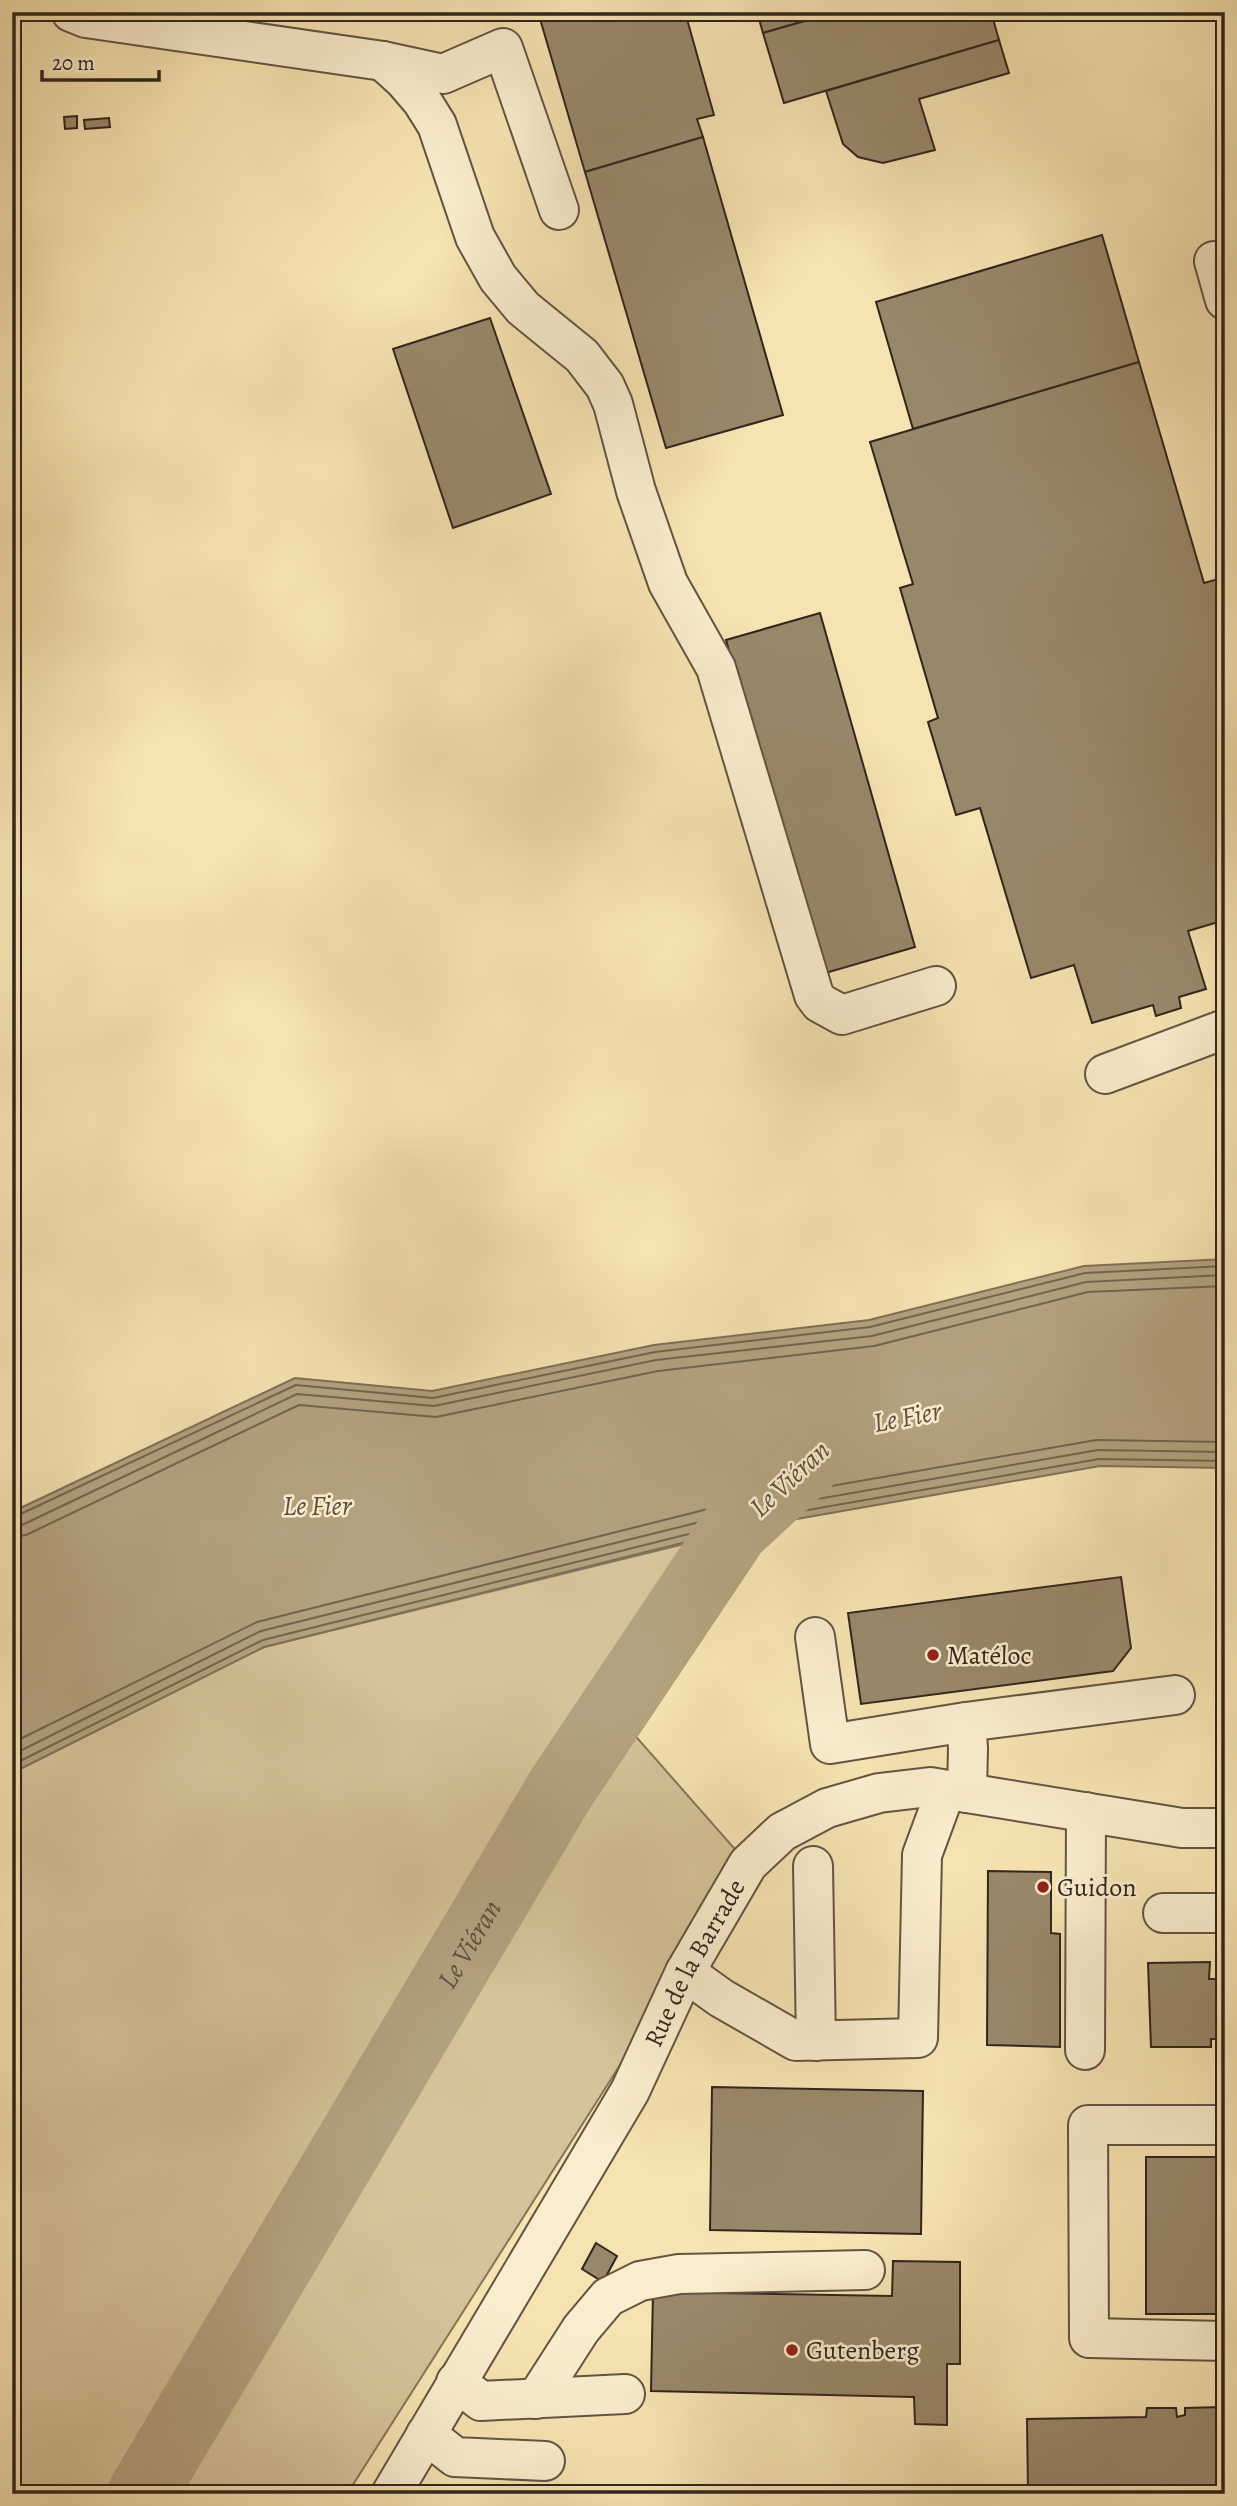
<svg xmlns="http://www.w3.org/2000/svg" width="1237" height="2506" viewBox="0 0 1237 2506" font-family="Alegreya,serif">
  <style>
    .green { fill: #d5c399; stroke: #84745b; stroke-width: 2 }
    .water { fill: #b3a27f; stroke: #7f7058; stroke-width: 2 }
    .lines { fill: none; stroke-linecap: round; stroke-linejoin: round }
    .shore { stroke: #72644e; stroke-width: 2 }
    .river { stroke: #b3a27f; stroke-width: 70 }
    .building { fill: #98886a; stroke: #32251d; stroke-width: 2 }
    .minor-casing { stroke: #635442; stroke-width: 42 }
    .minor { stroke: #f9edcd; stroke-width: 38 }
    .poi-dot { fill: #8f2418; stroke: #f9edcd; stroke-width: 2.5 }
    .labels { text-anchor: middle; stroke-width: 5; stroke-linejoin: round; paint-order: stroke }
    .poi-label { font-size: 26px; fill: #32251d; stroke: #f9edcd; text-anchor: start }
    .street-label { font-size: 26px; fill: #32251d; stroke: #f9edcd }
    .water-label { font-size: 28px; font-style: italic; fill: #5f513f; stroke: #f9edcd }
  </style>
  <rect width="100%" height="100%" fill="#f6e3b2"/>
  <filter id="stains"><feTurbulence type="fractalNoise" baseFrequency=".00286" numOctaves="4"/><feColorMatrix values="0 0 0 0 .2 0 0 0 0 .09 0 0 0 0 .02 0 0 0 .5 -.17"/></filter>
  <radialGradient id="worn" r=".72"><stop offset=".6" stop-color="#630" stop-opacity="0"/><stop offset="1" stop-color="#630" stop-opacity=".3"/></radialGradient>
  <polygon class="green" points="725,1534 616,1714 748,1864 347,2494 12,2494 12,1773 264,1647"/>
  <polygon class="water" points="1225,1259 1225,1468 1100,1466 734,1530 264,1647 12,1773 12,1512 295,1378 432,1391 654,1345 869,1320 1084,1266"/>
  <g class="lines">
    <g class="shore">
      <polyline points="12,1518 296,1385 433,1398 655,1352 870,1327 1085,1273 1225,1266"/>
      <polyline points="12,1527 22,1525 297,1394 434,1406 656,1360 872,1336 1086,1282 1225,1275"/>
      <polyline points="12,1537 26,1535 299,1405 436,1417 658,1371 874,1346 1088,1292 1225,1286"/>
      <polyline points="12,1743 257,1622 728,1504 1096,1440 1225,1442"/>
      <polyline points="12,1755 261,1631 732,1514 1098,1450 1225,1452"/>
      <polyline points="12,1765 263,1640 733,1523 1099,1459 1225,1461"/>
    </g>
    <path class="river" id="s1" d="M 142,2494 L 560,1790 L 734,1530 L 805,1464"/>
  </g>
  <g class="building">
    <polygon points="538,12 685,12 714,115 697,119 703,137 585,172"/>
    <polygon points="757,12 836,12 763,33"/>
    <polygon points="836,12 991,12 999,40 784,103 763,33"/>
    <polygon points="999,40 1009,73 919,99 935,150 883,163 858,157 843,144 826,91"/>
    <polygon points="77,116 77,128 65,129 64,117"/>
    <polygon points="109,118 110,127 85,129 84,120"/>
    <polygon points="703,137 783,415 666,448 585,172"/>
    <polygon points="1102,235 1139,362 913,429 876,302"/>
    <polygon points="490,318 551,494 453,528 393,349"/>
    <polygon points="1139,362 1204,583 1225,577 1225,920 1188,931 1206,989 1179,997 1181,1008 1156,1016 1153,1005 1092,1023 1074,965 1031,978 980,808 956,815 928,722 938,718 900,588 913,584 870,442"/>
    <polygon points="820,613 915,947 822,974 726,640"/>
    <polygon points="1121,1577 1131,1648 1113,1671 861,1704 848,1613"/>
    <polygon points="988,1871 1051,1872 1051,1933 1060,1934 1060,2047 987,2045"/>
    <polygon points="1210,1962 1209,1979 1225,1979 1225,2039 1211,2039 1211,2047 1151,2047 1148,1963"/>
    <polygon points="712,2087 923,2091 921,2234 710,2230"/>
    <rect x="1146" y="2157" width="79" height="157"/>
    <polygon points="596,2243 617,2256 603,2282 582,2269"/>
    <polygon points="893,2261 960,2262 960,2364 947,2364 947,2425 915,2424 914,2397 651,2391 653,2292 892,2296"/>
    <polygon points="1221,2407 1221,2415 1225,2415 1225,2494 1028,2494 1027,2419 1146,2417 1147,2408 1176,2408 1177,2417 1185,2415 1185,2408"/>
    <polygon points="615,2485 615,2494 544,2494 544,2487"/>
  </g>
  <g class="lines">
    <defs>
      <g id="minor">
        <polyline points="71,12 86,18 383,61 443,74 503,48 559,210"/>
        <polyline points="383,61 404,80 422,101 437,125 475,237 498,278 523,308 582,356 605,386 613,404 636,491 668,583 716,668 814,995 820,1003 842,1015 936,986"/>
        <polyline points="1214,261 1225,300"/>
        <polyline points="1105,1074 1225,1029"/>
        <polyline points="815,1637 830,1744 966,1722 968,1748 967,1793"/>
        <polyline points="966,1722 1175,1695"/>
        <polyline points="813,1866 816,2041"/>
        <polyline points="1163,1913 1225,1913"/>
        <polyline points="685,1972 721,1998 796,2041 918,2038 922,1855 946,1790"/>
        <polyline points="1085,2050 1086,1812"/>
        <polyline points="1225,2125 1088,2125 1089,2338 1225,2341"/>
        <polyline points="456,2382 481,2401 625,2394"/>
        <polyline points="536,2399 581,2329 608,2297 640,2281 679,2274 865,2270"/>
        <polyline points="426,2434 455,2457 545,2461"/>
        <path id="s2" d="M 391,2494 L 630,2091 L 685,1972 L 748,1864 L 782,1832 L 827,1808 L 879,1793 L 930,1787 L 1182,1828 L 1225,1828"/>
      </g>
    </defs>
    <use href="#minor" class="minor-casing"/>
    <use href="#minor" class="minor"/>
  </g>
  <g class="poi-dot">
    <circle cx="933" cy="1655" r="7"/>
    <circle cx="1043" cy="1887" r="7"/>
    <circle cx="792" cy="2350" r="7"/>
  </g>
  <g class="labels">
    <g class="poi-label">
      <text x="947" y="1664">Matéloc</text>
      <text x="1057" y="1896">Guidon</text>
      <text x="806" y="2359">Gutenberg</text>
    </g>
    <g class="street-label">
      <text dy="9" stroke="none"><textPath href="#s2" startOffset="612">Rue de la Barrade</textPath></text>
    </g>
    <g class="water-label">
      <text transform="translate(907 1416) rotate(-11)" y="10">Le Fier</text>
      <text transform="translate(789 1478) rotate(-43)" y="10">Le Viéran</text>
      <text x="317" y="1515">Le Fier</text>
      <text dy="10" stroke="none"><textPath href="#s1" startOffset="640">Le Viéran</textPath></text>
    </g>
  </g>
  <rect width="1237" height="2506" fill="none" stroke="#f6e3b2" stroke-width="42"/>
  <rect x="14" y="14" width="1209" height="2478" fill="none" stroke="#32251d" stroke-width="3.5"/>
  <rect x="21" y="21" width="1195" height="2464" fill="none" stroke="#32251d" stroke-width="2"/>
  <path d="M42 70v10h117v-10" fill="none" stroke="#32251d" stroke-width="3.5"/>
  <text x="52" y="70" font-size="21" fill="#32251d" stroke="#f9edcd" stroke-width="5" paint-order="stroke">20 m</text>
  <rect width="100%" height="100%" filter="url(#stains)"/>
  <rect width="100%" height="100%" fill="url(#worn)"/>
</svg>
